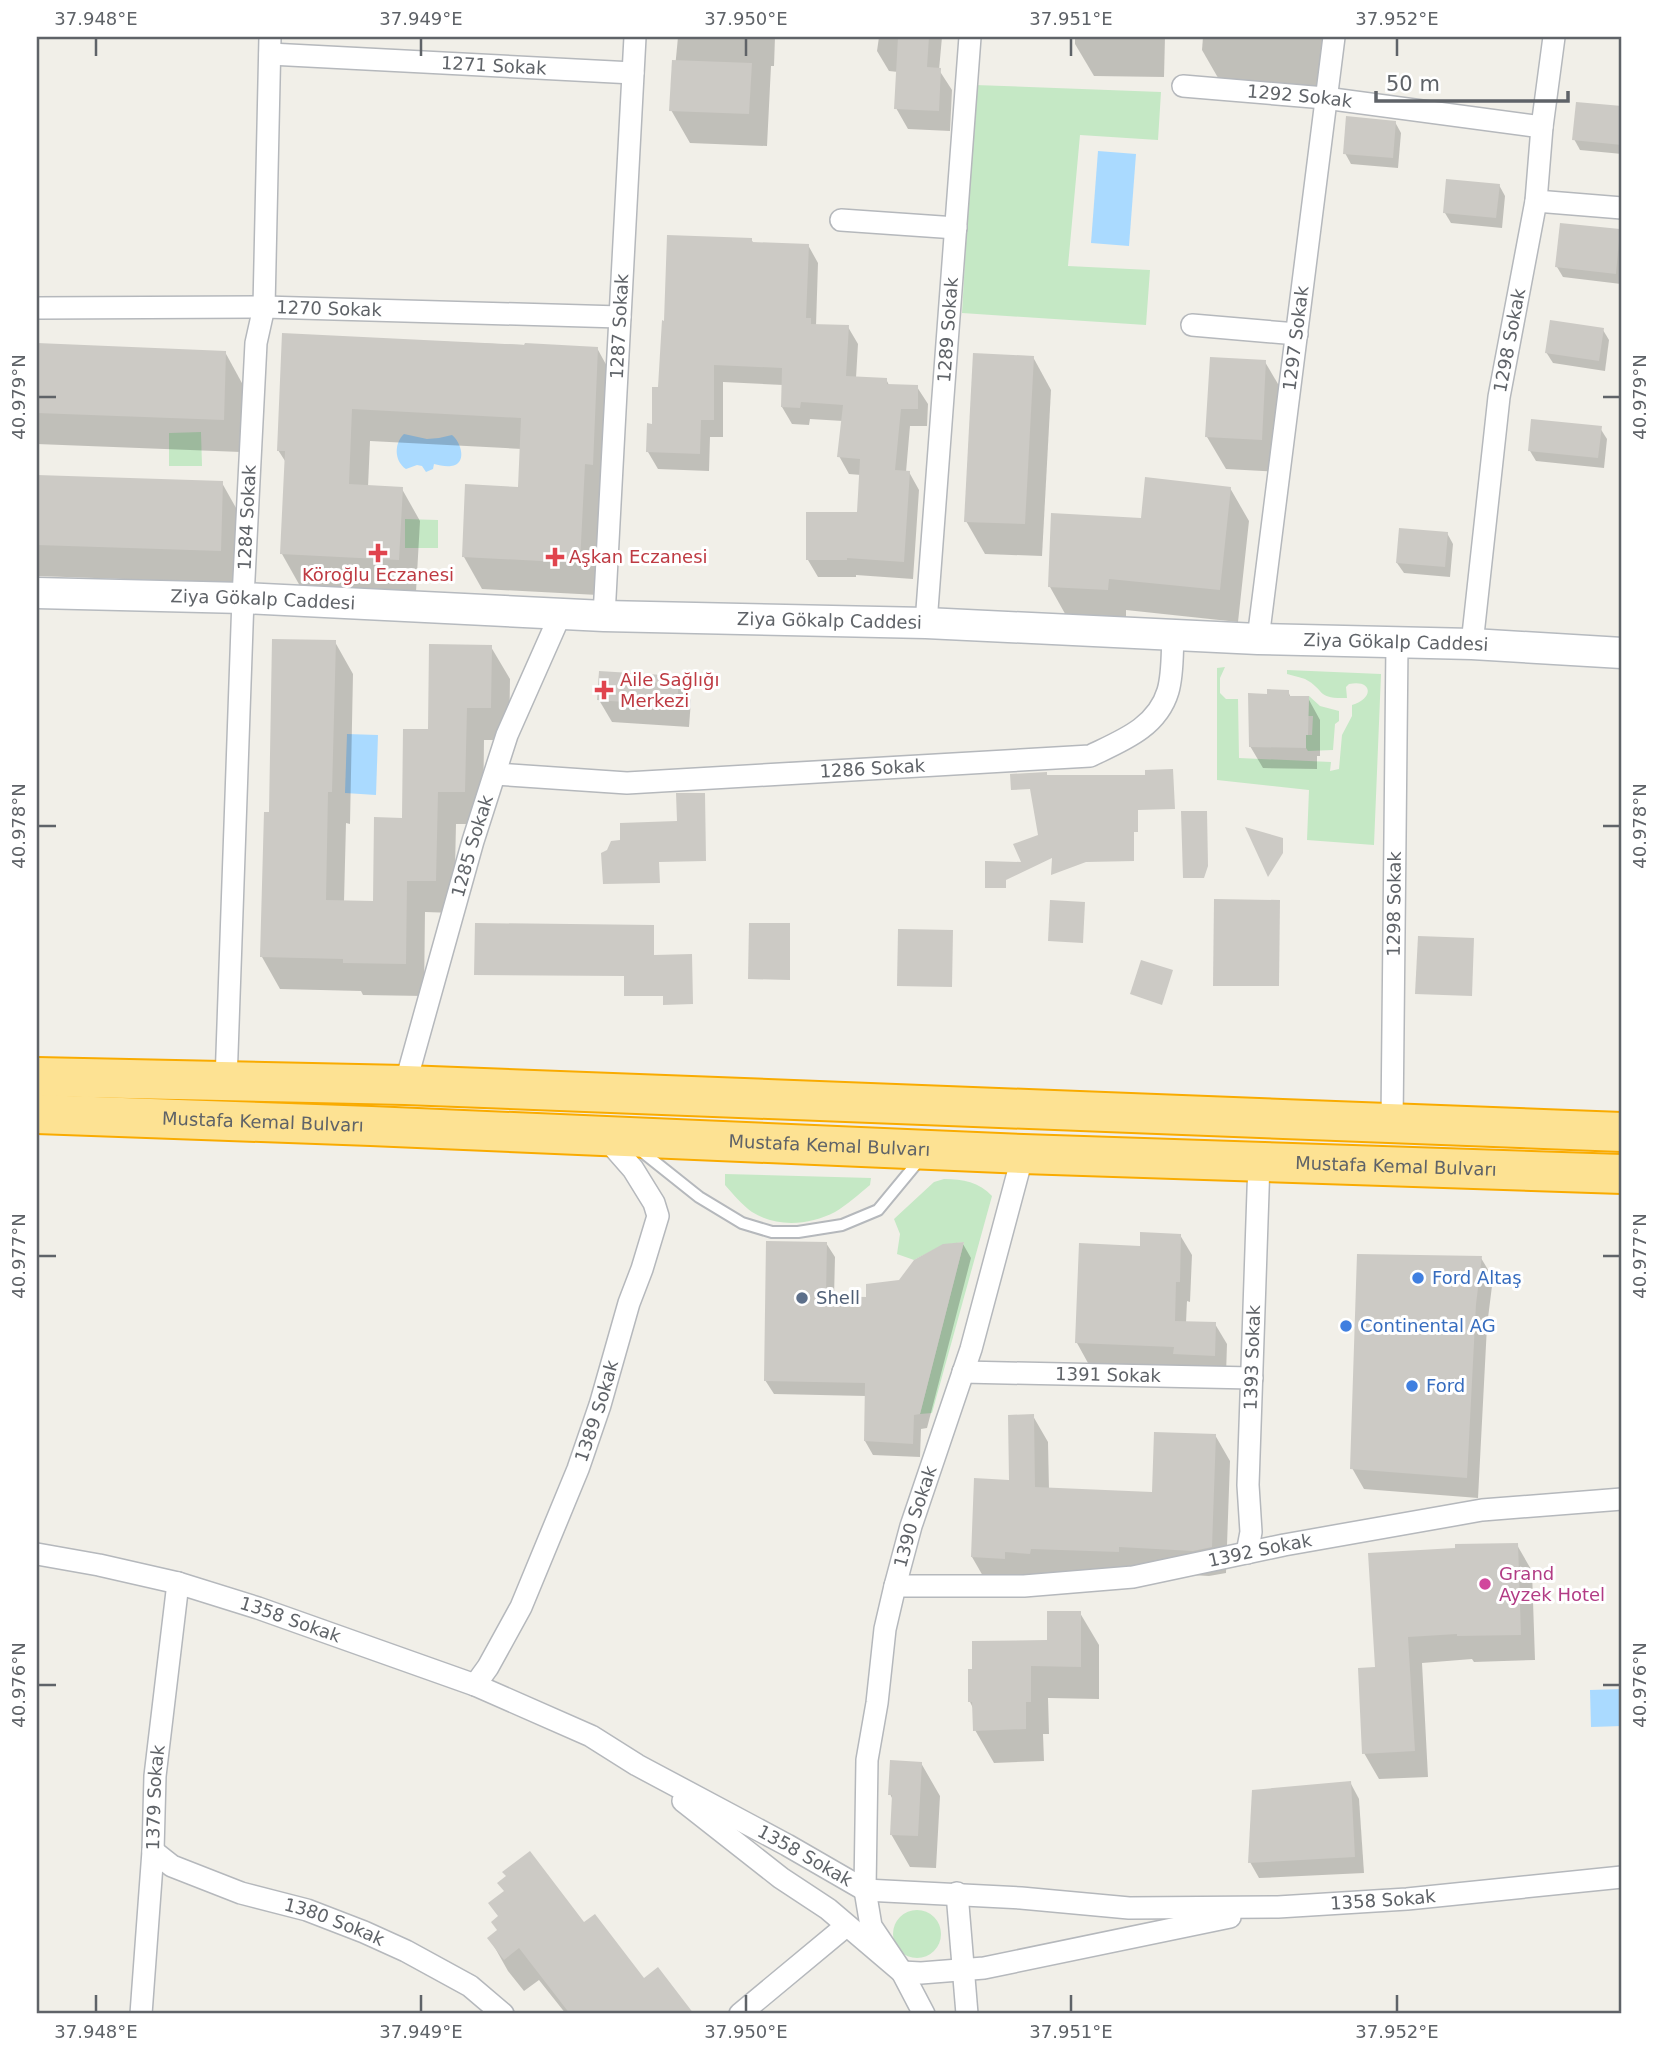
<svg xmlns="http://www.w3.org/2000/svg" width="1659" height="2051" viewBox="0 0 1659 2051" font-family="'DejaVu Sans',sans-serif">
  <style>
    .green { fill: #c5e8c5 }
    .water { fill: #aadaff }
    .shadow { fill: #0003 }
    .building { fill: #cccac5 }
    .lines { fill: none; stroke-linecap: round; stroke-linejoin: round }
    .lane-casing { stroke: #b5b8bc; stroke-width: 14 }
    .street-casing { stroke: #b5b8bc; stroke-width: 24 }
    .secondary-casing { stroke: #b6babf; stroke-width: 33 }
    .highway-casing { stroke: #f9ab00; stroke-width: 42 }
    .lane { stroke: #fff; stroke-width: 10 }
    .street { stroke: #fff; stroke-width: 21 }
    .secondary { stroke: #fff; stroke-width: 30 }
    .highway { stroke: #fde293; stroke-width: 38 }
    .ticks { fill: none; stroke: #5f6368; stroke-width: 2.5 }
    .health-dot { fill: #e0444e; stroke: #fff; stroke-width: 2.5 }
    .shop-dot { fill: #3f7fe0; stroke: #fff; stroke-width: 2.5 }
    .service-dot { fill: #5c6f8a; stroke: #fff; stroke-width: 2.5 }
    .hotel-dot { fill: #d1479c; stroke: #fff; stroke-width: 2.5 }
    .labels { text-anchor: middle; stroke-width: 6; stroke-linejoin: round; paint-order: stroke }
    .street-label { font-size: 18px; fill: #5f6368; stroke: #fff }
    .health-label { font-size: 18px; fill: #be3a42; stroke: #fff; text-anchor: start }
    .shop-label { font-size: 18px; fill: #366cbe; stroke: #fff; text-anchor: start }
    .service-label { font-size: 18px; fill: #4e5e75; stroke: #fff; text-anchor: start }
    .hotel-label { font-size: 18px; fill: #b23c85; stroke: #fff; text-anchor: start }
    .neatline { fill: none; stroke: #5f6368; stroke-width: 2.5 }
    .ticks-label { font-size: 18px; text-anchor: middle; fill: #5f6368 }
  </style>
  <rect width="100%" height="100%" fill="#f1efe8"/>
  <g class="green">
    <polygon points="975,85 1161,92 1158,140 1080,135 1068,266 1150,270 1146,325 962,313"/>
    <polygon points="201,432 202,466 169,466 169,433"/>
    <polygon points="405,519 438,520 438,548 405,548"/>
    <path d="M 1225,667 L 1220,678 L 1220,693 L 1226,699 L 1238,699 L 1239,758 L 1331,762 L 1330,771 L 1339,769 L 1342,735 L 1352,716 L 1352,705 C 1374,699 1373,679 1349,684 L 1346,687 L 1347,698 C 1315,699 1326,690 1305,679 C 1300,677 1293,676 1287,674 L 1287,670 L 1381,674 L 1374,845 L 1307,840 L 1309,790 L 1217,780 L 1217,668 Z"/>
    <polygon points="1309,696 1320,706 1339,711 1339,721 1335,724 1333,750 1308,751 1306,748 1306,735 1312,735 1313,716 1308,716"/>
    <path d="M 725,1174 L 871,1178 L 870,1185 C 859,1194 847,1205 835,1212 C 810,1225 777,1228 752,1212 C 742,1205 733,1194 725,1185 Z"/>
    <path d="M 944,1179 C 963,1179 979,1182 992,1196 L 932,1413 L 920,1414 L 964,1242 L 943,1245 L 914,1260 L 897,1254 L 900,1234 L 894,1219 L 934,1182 Z"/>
    <circle cx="917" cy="1934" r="24"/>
  </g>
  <g class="water">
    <polygon points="1098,151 1136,154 1129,246 1091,243"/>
    <path d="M 404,434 L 427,439 L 439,438 L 452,435 C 461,442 468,464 451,466 C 446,467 439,465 434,464 L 433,469 L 426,472 L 422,466 L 417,465 L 406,469 C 394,461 394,443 404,434 Z"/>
    <polygon points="347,734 378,735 376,795 345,793"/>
    <polygon points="1622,1689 1622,1726 1591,1727 1590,1690"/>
  </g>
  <g class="shadow">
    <polygon points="678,37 775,37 774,66 771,66 767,146 690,143 671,110"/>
    <polygon points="879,37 942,37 939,70 952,90 950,131 908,129 896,108 898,72 889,71 877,51"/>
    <polygon points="1075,37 1165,37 1164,77 1094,76 1075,44"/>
    <polygon points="1203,37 1330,37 1328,87 1221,83 1202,50"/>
    <polygon points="1578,104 1622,108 1622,154 1580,150 1574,139"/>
    <polygon points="1395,122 1401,133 1398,168 1351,164 1345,153"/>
    <polygon points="1499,185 1505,196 1502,228 1451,223 1445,213"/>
    <polygon points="1619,231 1622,236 1621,284 1563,277 1557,267"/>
    <polygon points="751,239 754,244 808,245 818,263 816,326 848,327 858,344 856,378 886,379 889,385 917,387 928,404 927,426 910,426 906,472 909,472 919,490 913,579 856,575 856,577 818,577 808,560 859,514 861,475 849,474 839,456 843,421 810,419 809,425 792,424 782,407 783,385 723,382 723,437 710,437 709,471 658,469 648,452 660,389"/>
    <polygon points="1603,330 1609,340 1605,371 1553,363 1546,352"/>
    <polygon points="284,335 597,348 615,381 598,595 482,589 464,557 520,488 522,449 370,441 368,487 402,489 420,521 416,592 300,586 282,554 287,464 278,450"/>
    <polygon points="37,344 225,352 243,385 241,452 37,444"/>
    <polygon points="1033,357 1051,390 1042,556 985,554 966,521"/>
    <polygon points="1265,362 1284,394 1279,472 1226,469 1207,437"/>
    <polygon points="1600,428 1607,439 1604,468 1536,461 1530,451"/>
    <polygon points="37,478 222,483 240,515 238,583 37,576"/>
    <polygon points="1230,488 1249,521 1238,622 1126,610 1126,622 1068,619 1050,587 1142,519"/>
    <polygon points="1447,533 1453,544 1450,577 1404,573 1397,563"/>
    <polygon points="335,642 353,674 350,824 346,823 344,902 375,903 403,820 429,731 491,647 510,679 509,740 484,740 483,824 456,824 454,913 425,912 424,996 363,995 361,991 280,989 262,957 271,814"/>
    <polygon points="678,678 691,700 689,727 612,722 599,700"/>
    <polygon points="1288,691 1291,698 1308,698 1320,720 1320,756 1317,756 1317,769 1263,768 1250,746 1269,696"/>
    <polygon points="1180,1235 1192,1255 1190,1302 1187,1301 1186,1323 1215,1324 1227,1344 1226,1375 1182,1366 1088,1363 1077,1343 1141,1248"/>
    <polygon points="826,1243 835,1257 834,1298 868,1299 963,1244 971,1258 927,1428 921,1429 920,1457 873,1455 865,1441 866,1396 774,1394 765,1380"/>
    <polygon points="1481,1258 1493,1278 1487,1326 1478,1498 1364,1489 1352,1468"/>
    <polygon points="1033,1416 1048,1442 1049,1490 1153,1493 1215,1435 1230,1461 1226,1573 1209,1576 1133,1572 987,1583 972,1557 1011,1482"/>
    <polygon points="1517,1545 1532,1571 1535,1660 1474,1662 1472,1659 1422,1663 1428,1777 1379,1779 1364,1753 1377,1668 1370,1554"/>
    <polygon points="1080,1613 1099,1645 1099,1699 1048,1698 1049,1734 1043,1734 1044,1761 994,1763 975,1730 974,1710 970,1702 1049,1642"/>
    <polygon points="921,1763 940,1796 936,1868 910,1867 891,1834 893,1800 890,1794"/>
    <polygon points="1350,1782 1359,1799 1364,1873 1259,1878 1250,1862"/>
    <polygon points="584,1924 644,1980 658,1970 692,2014 566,2014 539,1980 524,1991 508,1971 490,1939"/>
  </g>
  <g class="building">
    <polygon points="898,37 929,37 927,67 941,68 939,111 894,109"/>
    <polygon points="672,60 752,63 749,114 669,111"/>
    <polygon points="1576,102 1622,106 1622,145 1572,140"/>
    <polygon points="1346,116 1396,121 1393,158 1343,154"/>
    <polygon points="1446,179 1500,184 1496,218 1443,213"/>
    <polygon points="1560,223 1620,229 1616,274 1555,267"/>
    <polygon points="667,235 752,238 752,242 809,244 806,318 811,318 811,324 849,325 846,376 887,378 887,384 918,385 918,409 901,409 895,470 910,471 904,562 847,558 847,560 806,560 806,512 857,512 860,459 837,457 843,405 801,402 800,408 781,407 782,368 714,365 714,420 701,420 700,454 646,452 647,423 652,424 652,387 658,387 662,320 664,321"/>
    <polygon points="1550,320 1604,328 1599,361 1545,353"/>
    <polygon points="282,333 524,345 525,343 598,347 593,465 585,464 580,563 462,557 465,484 518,487 521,418 352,409 349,484 403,487 399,560 280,554 285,451 277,451"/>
    <polygon points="37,343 226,351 224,420 37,413"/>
    <polygon points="973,353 1034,356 1025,524 964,522"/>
    <polygon points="1210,357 1266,360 1262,440 1205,437"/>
    <polygon points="1531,419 1602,426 1598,458 1528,451"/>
    <polygon points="37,475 223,481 221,551 37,545"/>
    <polygon points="1145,477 1231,487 1220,590 1109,579 1108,590 1048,587 1051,513 1141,518"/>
    <polygon points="1399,528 1448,532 1445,567 1396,563"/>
    <polygon points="272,639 336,640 332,792 328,792 326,900 373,901 374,817 402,818 403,729 428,729 429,644 492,645 491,708 467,708 465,792 438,792 436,881 407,881 406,964 343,963 343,959 260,957 264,812 269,812"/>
    <polygon points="599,671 679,676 677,706 597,700"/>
    <polygon points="1267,689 1289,690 1289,696 1309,696 1308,735 1306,735 1306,748 1249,747 1248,693 1267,694"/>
    <polygon points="1173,769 1175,809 1138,810 1138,832 1134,832 1134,861 1086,862 1051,875 1052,858 1006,880 1006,888 985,888 985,861 1021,862 1013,844 1038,835 1030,789 1011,790 1010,774 1047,772 1047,775 1145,775 1145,770"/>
    <polygon points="676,793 705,793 706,861 659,862 660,883 603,884 601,853 607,850 611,841 620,840 620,823 677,821"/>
    <polygon points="1181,811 1207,811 1208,866 1204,878 1183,878"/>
    <polygon points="1245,827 1283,838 1283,853 1268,877"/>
    <polygon points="1214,899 1280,900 1279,986 1213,986"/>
    <polygon points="1050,900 1085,902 1083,943 1048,941"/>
    <polygon points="475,923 654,925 654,955 692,954 693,1004 663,1005 663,996 624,996 624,976 474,975"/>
    <polygon points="749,923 790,923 790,980 748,979"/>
    <polygon points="898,929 953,930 952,987 897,986"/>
    <polygon points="1418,936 1474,938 1472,996 1415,994"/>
    <polygon points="1141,960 1173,970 1162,1005 1130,994"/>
    <polygon points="1140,1232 1181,1234 1180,1282 1176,1282 1175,1321 1216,1322 1215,1356 1173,1354 1174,1347 1075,1343 1079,1243 1140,1246"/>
    <polygon points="766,1241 827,1242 826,1296 866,1297 866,1284 899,1280 914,1260 943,1244 964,1242 920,1414 914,1415 913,1444 864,1441 865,1383 764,1381"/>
    <polygon points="1357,1254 1482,1256 1476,1304 1467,1478 1350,1469"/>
    <polygon points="1034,1414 1035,1487 1152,1492 1154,1432 1216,1434 1212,1547 1193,1551 1119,1547 1119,1552 1031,1549 1030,1554 1005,1552 1005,1559 971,1557 974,1478 1009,1480 1008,1415"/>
    <polygon points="1518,1543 1521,1635 1457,1636 1457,1634 1408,1637 1415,1751 1362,1754 1358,1668 1375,1667 1368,1553 1455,1548 1455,1544"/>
    <polygon points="1047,1611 1081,1611 1081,1667 1031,1666 1031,1702 1026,1702 1026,1729 973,1731 972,1702 968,1702 968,1669 972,1669 972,1641 1047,1640"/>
    <polygon points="890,1760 922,1762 918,1836 890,1835 892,1795 888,1795"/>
    <polygon points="1351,1781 1355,1857 1248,1863 1252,1790"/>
    <polygon points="530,1851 584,1922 595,1914 644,1978 658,1967 694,2014 570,2014 519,1948 504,1960 487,1938 497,1930 491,1922 498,1916 488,1903 504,1891 497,1883 506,1876 502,1872"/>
  </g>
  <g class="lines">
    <defs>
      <polyline id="lane" points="640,1150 699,1197 742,1223 772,1232 798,1232 842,1225 878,1210 921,1158"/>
      <g id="street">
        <path id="s1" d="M 270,54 L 633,73"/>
        <path id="s2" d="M 1183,86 L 1325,98 L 1542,127"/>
        <polyline points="1536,201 1622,208"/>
        <polyline points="841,220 956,228"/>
        <path id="s3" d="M 37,308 L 264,307 L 620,317"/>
        <polyline points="1192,325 1297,334"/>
        <path id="s4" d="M 604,616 L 635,37"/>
        <path id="s5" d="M 926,623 L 970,37"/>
        <path id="s6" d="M 1258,639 L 1334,37"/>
        <path id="s7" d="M 1472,644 L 1499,397 L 1536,201 L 1542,127 L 1554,37"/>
        <path id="s8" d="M 495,774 L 627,783 L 1090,756 C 1121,741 1157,728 1168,691 C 1173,674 1172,653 1173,635"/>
        <path id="s9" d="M 226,1082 L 243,598 L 256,343 L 264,307 L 270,37"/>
        <path id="s10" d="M 405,1085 L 473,841 L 507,735 L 561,613"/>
        <path id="s11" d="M 1392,1123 L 1397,644"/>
        <path id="s12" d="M 963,1372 L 1252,1378"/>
        <path id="s13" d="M 1247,1553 L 1251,1532 L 1248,1485 L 1259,1162"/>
        <path id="s14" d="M 37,1554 L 99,1565 L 178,1583 L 258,1608 L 475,1685 L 591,1736 L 637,1765 L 787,1845 L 865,1890 L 1021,1898 L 1129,1908 L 1278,1907 L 1407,1899 L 1622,1877"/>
        <path id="s15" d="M 895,1586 L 1024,1586 L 1133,1577 L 1284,1545 L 1482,1510 L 1622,1499"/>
        <path id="s16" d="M 475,1685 L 488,1667 L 521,1607 L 578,1469 L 600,1405 L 629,1303 L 642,1269 L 658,1216 L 654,1203 L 633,1169 L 604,1136"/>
        <polyline points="683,1801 781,1878 828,1909 902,1972 921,1973 984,1968 1230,1917"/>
        <path id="s17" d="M 153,1851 L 172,1866 L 241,1893 L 307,1910 L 364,1932 L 406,1951 L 470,1986 L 503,2014"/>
        <polyline points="957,1893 967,2014"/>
        <path id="s18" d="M 141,2014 L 153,1851 L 155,1776 L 178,1583"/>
        <polyline points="740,2014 846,1926"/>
        <path id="s19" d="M 924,2014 L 902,1972 L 871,1926 L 865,1890 L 867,1760 L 877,1703 L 885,1629 L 895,1586 L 911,1526 L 971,1349 L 1023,1154"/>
      </g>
      <g id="secondary">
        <path id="s20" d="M 37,593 L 243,598 L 604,616 L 926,623 L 1258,639 L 1472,644 L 1622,653"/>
      </g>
      <g id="highway">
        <polyline points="37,1077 405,1085 1622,1132"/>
        <path id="s21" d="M 37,1114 L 371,1126 L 1023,1154 L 1622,1174"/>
      </g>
    </defs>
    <use href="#lane" class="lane-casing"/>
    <use href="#street" class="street-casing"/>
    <use href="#secondary" class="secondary-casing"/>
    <use href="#highway" class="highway-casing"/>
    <use href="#lane" class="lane"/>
    <use href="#street" class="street"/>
    <use href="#secondary" class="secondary"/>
    <use href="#highway" class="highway"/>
  </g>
  <path class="ticks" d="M 96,38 L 96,56M 421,38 L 421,56M 746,38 L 746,56M 1071,38 L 1071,56M 1397,38 L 1397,56M 38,397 L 56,397M 1603,397 L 1620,397M 38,826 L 56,826M 1603,826 L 1620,826M 38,1256 L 56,1256M 1603,1256 L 1620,1256M 38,1685 L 56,1685M 1603,1685 L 1620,1685M 96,1995 L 96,2012M 421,1995 L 421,2012M 746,1995 L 746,2012M 1071,1995 L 1071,2012M 1397,1995 L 1397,2012"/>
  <g class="health-dot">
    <path d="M374.5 542.5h7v7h7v7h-7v7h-7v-7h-7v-7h7z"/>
    <path d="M551.5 546.5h7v7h7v7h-7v7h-7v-7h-7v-7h7z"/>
    <path d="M600.5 679.5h7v7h7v7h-7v7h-7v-7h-7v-7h7z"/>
  </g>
  <g class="shop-dot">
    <circle cx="1418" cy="1278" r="7"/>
    <circle cx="1346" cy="1326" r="7"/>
    <circle cx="1412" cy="1386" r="7"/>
  </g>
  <circle class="service-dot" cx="802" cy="1298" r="7"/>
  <circle class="hotel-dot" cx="1485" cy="1584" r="7"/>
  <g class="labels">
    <g class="street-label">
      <text dy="6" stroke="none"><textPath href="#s1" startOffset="224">1271 Sokak</textPath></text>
      <text dy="6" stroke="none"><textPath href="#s2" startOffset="117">1292 Sokak</textPath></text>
      <text dy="6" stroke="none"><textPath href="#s3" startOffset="292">1270 Sokak</textPath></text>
      <text dy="6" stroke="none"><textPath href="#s4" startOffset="290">1287 Sokak</textPath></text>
      <text dy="6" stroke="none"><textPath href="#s5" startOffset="294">1289 Sokak</textPath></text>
      <text dy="6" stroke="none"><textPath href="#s6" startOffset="303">1297 Sokak</textPath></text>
      <text dy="6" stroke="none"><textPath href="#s7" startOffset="306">1298 Sokak</textPath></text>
      <text dy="6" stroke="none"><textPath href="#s9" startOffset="565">1284 Sokak</textPath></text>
      <text dy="6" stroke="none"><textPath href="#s20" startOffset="226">Ziya Gökalp Caddesi</textPath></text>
      <text dy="6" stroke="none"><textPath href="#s20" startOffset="793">Ziya Gökalp Caddesi</textPath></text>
      <text dy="6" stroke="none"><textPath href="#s20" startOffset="1360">Ziya Gökalp Caddesi</textPath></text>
      <text dy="6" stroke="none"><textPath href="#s8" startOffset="378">1286 Sokak</textPath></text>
      <text dy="6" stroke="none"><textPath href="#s10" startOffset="248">1285 Sokak</textPath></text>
      <text dy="6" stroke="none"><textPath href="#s11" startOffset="219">1298 Sokak</textPath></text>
      <text dy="6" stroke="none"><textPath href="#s21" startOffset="226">Mustafa Kemal Bulvarı</textPath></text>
      <text dy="6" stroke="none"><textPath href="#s21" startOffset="793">Mustafa Kemal Bulvarı</textPath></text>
      <text dy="6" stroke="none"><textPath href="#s21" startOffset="1360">Mustafa Kemal Bulvarı</textPath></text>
      <text dy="6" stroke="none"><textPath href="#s13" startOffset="196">1393 Sokak</textPath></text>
      <text dy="6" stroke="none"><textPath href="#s12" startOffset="145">1391 Sokak</textPath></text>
      <text dy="6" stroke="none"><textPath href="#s16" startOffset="301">1389 Sokak</textPath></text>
      <text dy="6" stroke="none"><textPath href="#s19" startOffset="518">1390 Sokak</textPath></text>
      <text dy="6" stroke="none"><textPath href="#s15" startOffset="368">1392 Sokak</textPath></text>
      <text dy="6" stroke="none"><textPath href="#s14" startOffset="262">1358 Sokak</textPath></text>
      <text dy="6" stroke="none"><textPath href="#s18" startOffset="217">1379 Sokak</textPath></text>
      <text dy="6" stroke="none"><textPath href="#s14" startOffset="830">1358 Sokak</textPath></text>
      <text dy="6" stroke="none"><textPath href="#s14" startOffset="1418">1358 Sokak</textPath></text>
      <text dy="6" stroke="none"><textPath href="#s17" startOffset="196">1380 Sokak</textPath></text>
    </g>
    <g class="health-label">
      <text x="569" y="563">Aşkan Eczanesi</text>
      <text x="378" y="581" text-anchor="middle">Köroğlu Eczanesi</text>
      <text x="620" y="686">Aile Sağlığı<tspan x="620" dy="21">Merkezi</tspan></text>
    </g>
    <g class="shop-label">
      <text x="1432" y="1284">Ford Altaş</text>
      <text x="1360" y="1332">Continental AG</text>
      <text x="1426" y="1392">Ford</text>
    </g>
    <g class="service-label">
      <text x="816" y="1304">Shell</text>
    </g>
    <g class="hotel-label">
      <text x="1499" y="1580">Grand<tspan x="1499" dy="21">Ayzek Hotel</tspan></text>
    </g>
  </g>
  <rect width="1659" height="2051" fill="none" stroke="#ffffff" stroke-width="77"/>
  <path d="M1376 91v10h192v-10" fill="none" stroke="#5f6368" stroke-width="3.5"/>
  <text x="1386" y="91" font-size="21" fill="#5f6368" stroke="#ffffff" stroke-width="5" paint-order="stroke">50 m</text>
  <rect x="38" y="38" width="1582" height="1974" class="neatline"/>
  <g class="ticks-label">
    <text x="96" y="25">37.948°E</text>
    <text x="421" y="25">37.949°E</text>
    <text x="746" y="25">37.950°E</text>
    <text x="1071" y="25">37.951°E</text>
    <text x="1397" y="25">37.952°E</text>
    <text transform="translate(19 397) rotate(-90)" y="6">40.979°N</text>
    <text transform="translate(1640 397) rotate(-90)" y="6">40.979°N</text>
    <text transform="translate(19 826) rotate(-90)" y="6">40.978°N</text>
    <text transform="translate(1640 826) rotate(-90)" y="6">40.978°N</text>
    <text transform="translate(19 1256) rotate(-90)" y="6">40.977°N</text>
    <text transform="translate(1640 1256) rotate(-90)" y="6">40.977°N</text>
    <text transform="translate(19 1685) rotate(-90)" y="6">40.976°N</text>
    <text transform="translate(1640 1685) rotate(-90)" y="6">40.976°N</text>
    <text x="96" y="2038">37.948°E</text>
    <text x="421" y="2038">37.949°E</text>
    <text x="746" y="2038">37.950°E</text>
    <text x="1071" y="2038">37.951°E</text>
    <text x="1397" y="2038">37.952°E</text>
  </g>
</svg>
